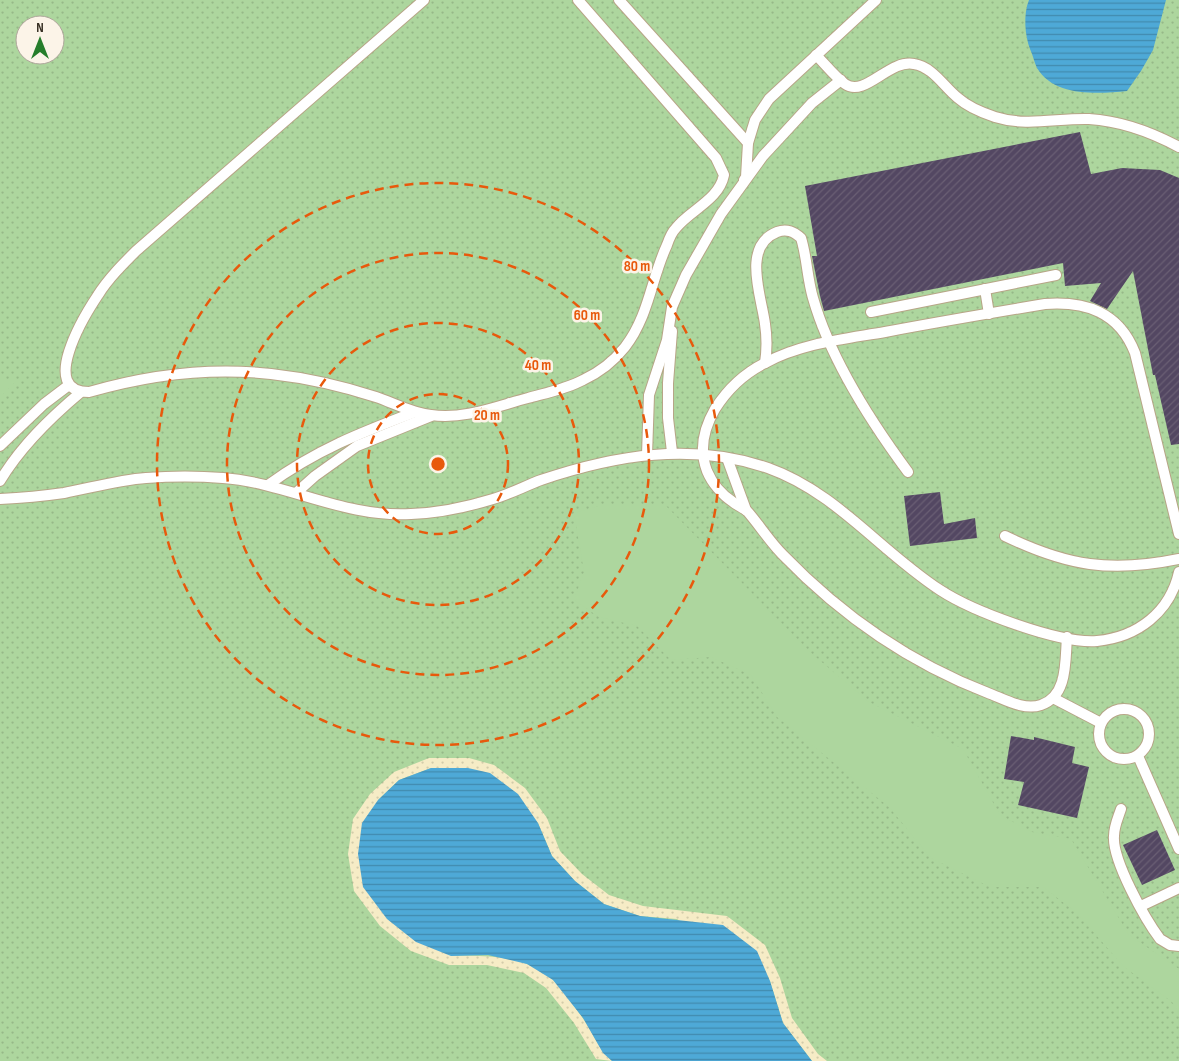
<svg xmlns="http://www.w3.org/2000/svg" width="1179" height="1061" viewBox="0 0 1179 1061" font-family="'Sofia Sans Condensed',sans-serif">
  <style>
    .grass { fill: url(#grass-dots); fill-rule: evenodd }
    .sand { fill: url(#sand-dots) }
    .garden { fill: #add69e }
    .water { fill: url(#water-rules) }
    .building { fill: url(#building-hatch) }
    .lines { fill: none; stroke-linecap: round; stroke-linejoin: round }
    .lane-casing { stroke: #b7a587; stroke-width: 12 }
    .lane { stroke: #fff; stroke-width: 10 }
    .ring { fill: none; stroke: #e8590c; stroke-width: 2.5; stroke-dasharray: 9 6 }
    .centre { fill: #e8590c; stroke: #fcf4e8; stroke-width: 2.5 }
    .ring-label { font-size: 15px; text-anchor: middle; font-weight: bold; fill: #e8590c; stroke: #fcf4e8; stroke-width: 5; stroke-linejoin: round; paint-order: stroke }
  </style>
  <defs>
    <pattern id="grass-dots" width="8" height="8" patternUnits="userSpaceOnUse" patternTransform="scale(1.25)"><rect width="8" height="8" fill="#add69e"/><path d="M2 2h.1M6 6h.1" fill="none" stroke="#96b888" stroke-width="1.8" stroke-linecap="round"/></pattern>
    <pattern id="sand-dots" width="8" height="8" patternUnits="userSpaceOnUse" patternTransform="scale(1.25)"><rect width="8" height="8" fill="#f6ecc6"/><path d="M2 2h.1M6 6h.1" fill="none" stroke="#d4cbaa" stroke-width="1.8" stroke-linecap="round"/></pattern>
    <pattern id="water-rules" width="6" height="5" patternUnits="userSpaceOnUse" patternTransform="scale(1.25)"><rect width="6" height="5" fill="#4ea9d7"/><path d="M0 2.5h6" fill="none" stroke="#428aae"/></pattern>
    <pattern id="building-hatch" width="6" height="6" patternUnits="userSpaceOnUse" patternTransform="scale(1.25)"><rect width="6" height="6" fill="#534762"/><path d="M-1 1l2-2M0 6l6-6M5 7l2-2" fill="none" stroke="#6a5f74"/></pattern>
  </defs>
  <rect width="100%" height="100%" fill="#fcf4e8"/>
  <path class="grass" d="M 0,0 L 1179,0 L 1179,1061 L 0,1061 ZM 25,25 L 55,25 L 55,55 L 25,55 Z"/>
  <path class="sand" d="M 429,758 L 469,758 L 494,765 L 525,788 L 547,818 L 560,851 L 582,874 L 609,895 L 643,906 L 727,916 L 765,945 L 780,978 L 792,1018 L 818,1054 L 827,1061 L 812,1061 L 783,1023 L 770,981 L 677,919 L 640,916 L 604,904 L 575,881 L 552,856 L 538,823 L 431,768 L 399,780 L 378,800 L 451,956 C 485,955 526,955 553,980 C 564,990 573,1005 582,1017 C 593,1032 598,1049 612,1061 L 596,1059 L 574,1023 L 546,988 L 524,973 L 487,965 L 449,965 L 411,951 L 380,926 L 354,891 L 348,854 L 353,819 L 370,794 L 394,772 Z"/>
  <g class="garden">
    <polygon points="0,381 16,381 0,397"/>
    <polygon points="598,506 666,506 811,653 869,702 963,749 1000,815 1032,832 1071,839 1129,935 1179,969 1179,1013 1172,1002 1123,966 1077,913 1043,887 990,887 931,858 889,807 777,717 751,675 711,657 671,660 637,626 599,617 574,600 584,572 574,513"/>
  </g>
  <g class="water">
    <path d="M 1029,0 L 1166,0 L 1153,50 L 1141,71 L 1127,91 C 1098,94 1054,97 1037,68 C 1034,62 1033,55 1030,49 C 1025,36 1023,14 1029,0 Z"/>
    <polygon points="431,768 468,768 490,773 518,794 538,823 552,856 575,881 604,904 640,916 723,925 757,951 770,981 783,1023 812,1061 612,1061 603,1053 583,1018 553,980 527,964 488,955 451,956 416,942 387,919 363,887 358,854 362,823 378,800 399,780"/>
  </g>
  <g class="building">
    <polygon points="1080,132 1091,174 1122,168 1160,170 1179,178 1179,444 1171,445 1155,375 1153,375 1133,271 1107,309 1090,301 1101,283 1065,286 1063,263 824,311 820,296 812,256 817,256 805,186"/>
    <polygon points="940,492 944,524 975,518 977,538 910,546 904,496"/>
    <polygon points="1011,736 1034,740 1034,737 1075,747 1072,763 1089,767 1077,818 1018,805 1024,782 1004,779"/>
    <polygon points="1157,830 1175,870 1142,885 1123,845"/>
  </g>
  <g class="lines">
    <defs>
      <g id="lane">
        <path d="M 424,0 L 136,251 C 122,265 108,279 98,295 C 84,316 38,392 89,392 C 148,375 210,367 271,374 C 307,378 342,386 376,397 C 394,403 411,413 431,415 C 464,420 497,406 528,398 C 546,393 566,389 583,380 C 598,373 614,361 625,347 C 649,316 651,279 667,245 C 669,239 672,232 676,228 C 690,210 719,200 724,175 L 716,158 L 578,0"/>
        <polyline points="619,0 748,143"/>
        <path d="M 816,55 C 825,64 835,77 845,84 C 865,98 889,59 914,64 C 933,67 944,87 958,98 C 968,107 983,113 995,117 C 1027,127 1057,118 1089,119 C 1122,121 1151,132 1179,147"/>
        <polyline points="744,180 746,177 748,143 755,120 769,99 876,0"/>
        <polyline points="985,289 989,314"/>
        <polyline points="871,312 1056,275"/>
        <path d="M 765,363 C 767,350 767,337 765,324 C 762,298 741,246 777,232 C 787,228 794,232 801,238 C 807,257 807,278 813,298 C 830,358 871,422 908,472"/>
        <polyline points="0,446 44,404 69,385"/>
        <polyline points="672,452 668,418 668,383 672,331"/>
        <polyline points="647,455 649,395 667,340 672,307 686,275 721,214 763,156 812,103 841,80"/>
        <polyline points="727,458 746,510"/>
        <path d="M 0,481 C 21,446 50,418 81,392"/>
        <path d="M 268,485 C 316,450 360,433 415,412"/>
        <polyline points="296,493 315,476 357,446 431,416"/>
        <path d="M 0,499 C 21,498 43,496 64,493 C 91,488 118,480 146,478 C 172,476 198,476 223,478 C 288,483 344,518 411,514 C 439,513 467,507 493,499 C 510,494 525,486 541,480 C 615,455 692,442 768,468 C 836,492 880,551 940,590 C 972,611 1059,644 1097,641 C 1138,637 1170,612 1179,572"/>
        <path d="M 1005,536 C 1067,566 1111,573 1179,559"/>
        <path d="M 1067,637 C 1065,661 1068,696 1041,705 C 1024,711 1004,699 988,693 C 910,663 841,615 783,555 C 770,542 760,526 748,512 C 744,508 738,506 733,502 C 722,495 712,483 707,471 C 699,450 704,428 715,409 C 727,390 745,373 765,363 C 802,343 845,339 885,332 C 938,322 991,313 1045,304 C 1086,301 1119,312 1135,353 L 1179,534"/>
        <polyline points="1053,698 1101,723"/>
        <circle cx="1124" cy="734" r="25"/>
        <polyline points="1138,756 1179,849"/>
        <path d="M 1121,809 C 1118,818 1114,826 1114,836 C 1112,860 1145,919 1160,939 L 1170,945 L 1179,946"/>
        <polyline points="1141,906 1179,888"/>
      </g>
    </defs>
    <use href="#lane" class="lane-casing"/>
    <use href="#lane" class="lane"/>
  </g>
  <g class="ring">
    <circle cx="438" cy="464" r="70"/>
    <circle cx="438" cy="464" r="141"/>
    <circle cx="438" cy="464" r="211"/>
    <circle cx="438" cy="464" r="281"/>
  </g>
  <circle cx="438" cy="464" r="8" class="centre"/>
  <g class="ring-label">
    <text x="637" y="271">80 m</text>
    <text x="587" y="320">60 m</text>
    <text x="538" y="370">40 m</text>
    <text x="487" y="420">20 m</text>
  </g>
  <g transform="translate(40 40)"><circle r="24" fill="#fcf4e8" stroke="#aea69a"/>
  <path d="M0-4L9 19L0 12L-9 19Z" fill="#267d2b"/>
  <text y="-8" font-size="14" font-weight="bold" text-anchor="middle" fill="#393125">N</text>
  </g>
</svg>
